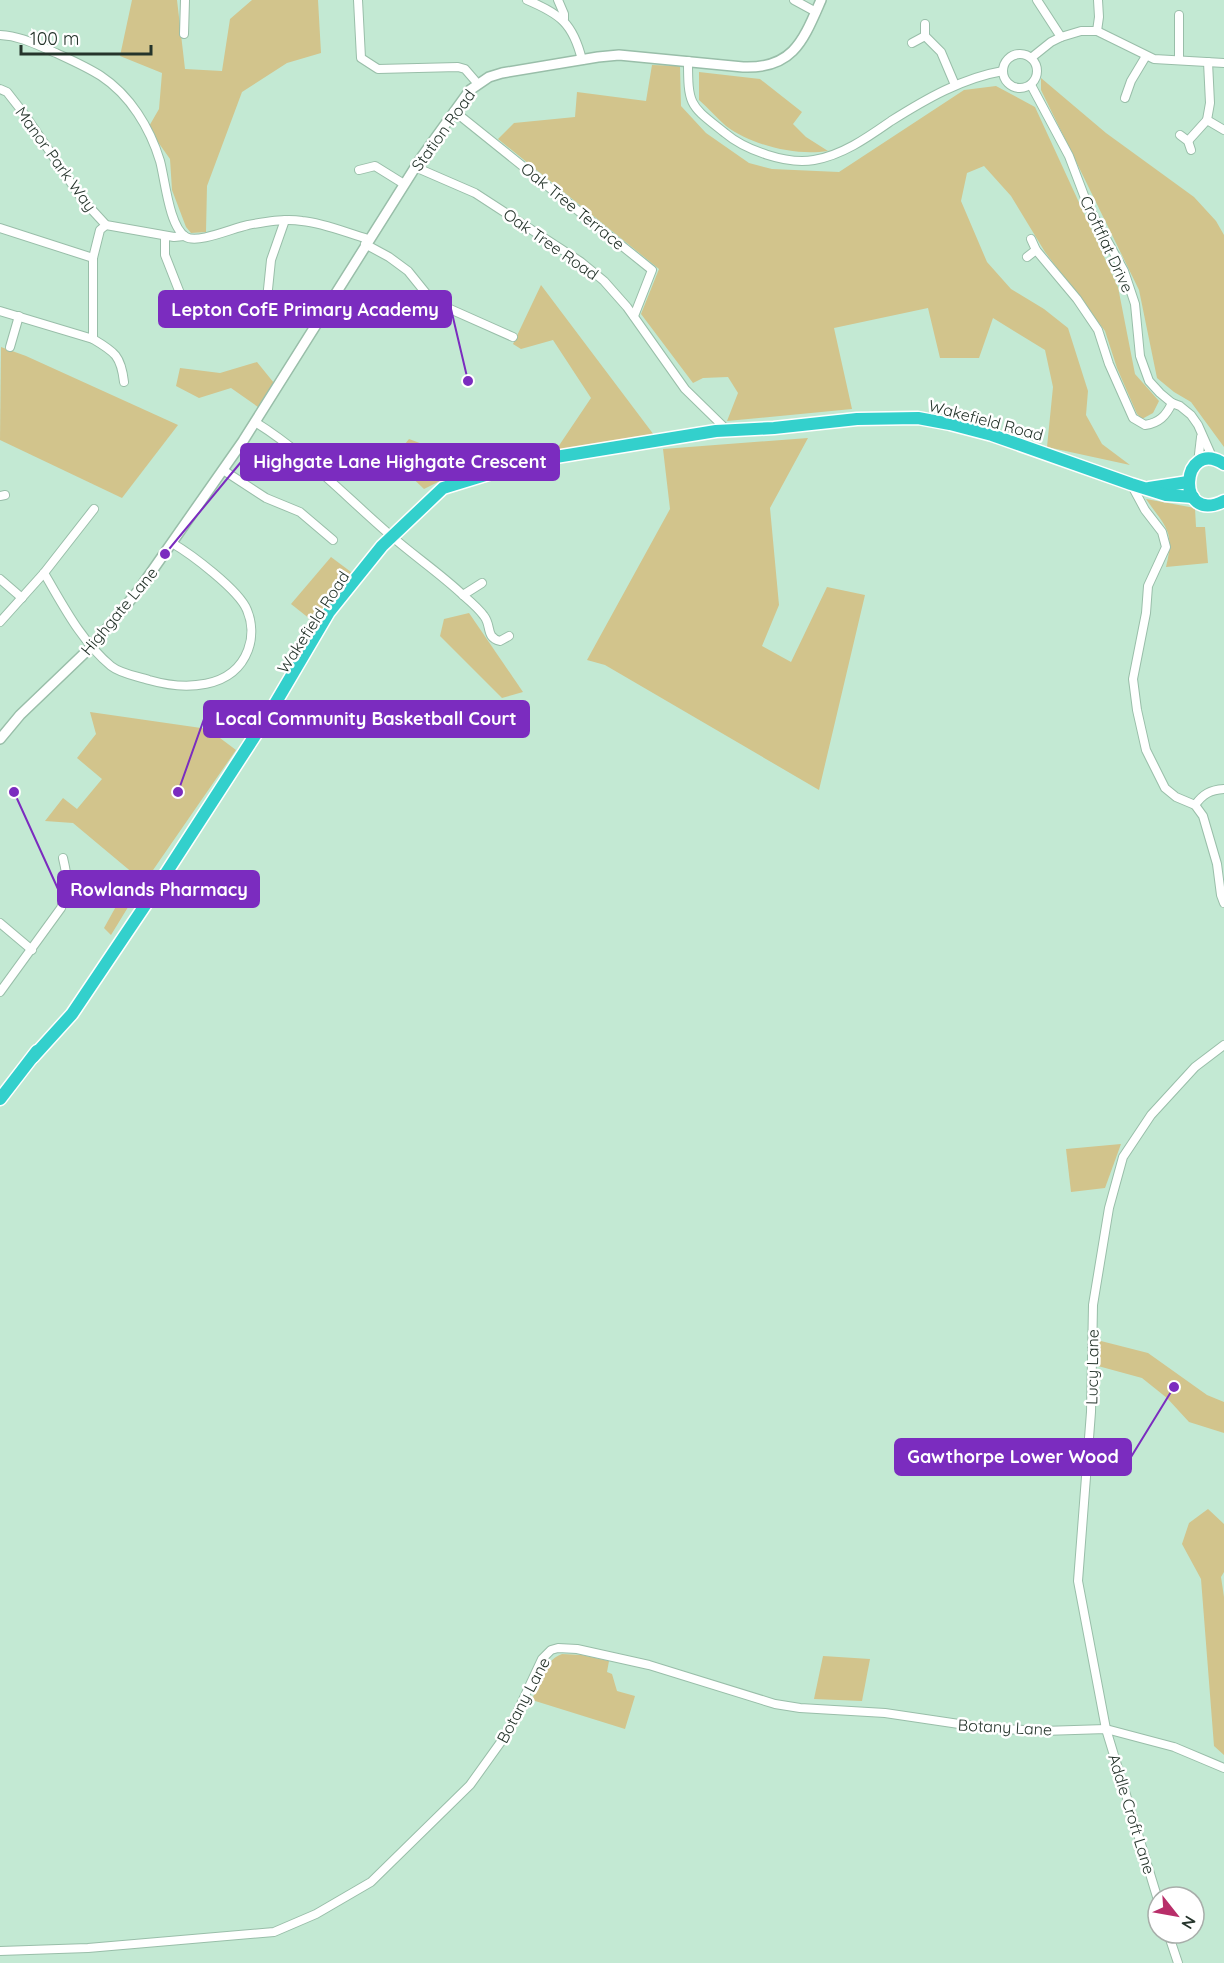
<svg xmlns="http://www.w3.org/2000/svg" width="1224" height="1963" viewBox="0 0 1224 1963" font-family="Quicksand,sans-serif">
  <style>
    .green { fill: #d2c48c }
    .lines { fill: none; stroke-linecap: round; stroke-linejoin: round }
    .minor-casing { stroke: #99bea9; stroke-width: 10 }
    .tertiary-casing { stroke: #99bea9; stroke-width: 12 }
    .trunk-casing { stroke: #fff; stroke-width: 15 }
    .minor { stroke: #fff; stroke-width: 8 }
    .tertiary { stroke: #fff; stroke-width: 9 }
    .trunk { stroke: #33d0cc; stroke-width: 12 }
    .labels { text-anchor: middle; stroke-width: 5; stroke-linejoin: round; paint-order: stroke }
    .street-label { font-size: 16px; fill: #25342b; stroke: #fff }
    .leader { fill: none; stroke: #7b2cbf; stroke-width: 2 }
    .callout-dot { fill: #7b2cbf; stroke: #fff; stroke-width: 2 }
    .callout { fill: #7b2cbf; stroke: #7b2cbf; stroke-width: 2 }
    .callout-label { font-size: 18px; text-anchor: middle; font-weight: bold; fill: #fff }
  </style>
  <rect width="100%" height="100%" fill="#c3e9d3"/>
  <g class="green">
    <polygon points="132,0 177,0 185,69 222,71 230,19 252,0 318,0 321,53 287,63 242,92 207,186 206,232 191,233 186,227 172,190 170,159 148,128 159,109 162,73 120,56"/>
    <polygon points="652,65 680,66 681,106 706,133 749,163 772,169 839,172 964,90 996,86 1035,107 1118,287 1135,374 1159,401 1153,413 1142,419 1137,414 1117,368 1105,331 1045,252 1011,196 984,166 967,173 961,201 987,262 1011,289 1044,309 1068,328 1088,391 1086,415 1102,444 1130,465 1047,447 1053,387 1045,350 993,318 979,358 940,358 928,308 834,328 852,409 727,421 738,393 728,377 703,378 693,383 641,314 659,269 498,139 514,123 575,117 577,92 646,101"/>
    <path d="M 699,72 L 760,79 L 802,112 L 793,124 L 806,137 L 828,151 C 796,156 753,146 726,126 C 717,118 708,108 699,100 Z"/>
    <polygon points="1041,78 1106,133 1194,197 1216,221 1224,235 1224,447 1191,402 1174,392 1157,378 1139,290 1041,90"/>
    <polygon points="541,285 654,435 556,450 591,398 553,340 521,349 513,344"/>
    <polygon points="1,347 26,356 178,425 122,498 0,440"/>
    <polygon points="257,362 274,383 258,407 231,388 199,398 176,386 180,368 220,373"/>
    <polygon points="808,438 770,508 779,605 762,646 791,662 827,587 865,595 819,790 605,665 587,660 670,509 663,449"/>
    <polygon points="409,439 433,448 446,478 424,489 393,459"/>
    <path d="M 1146,499 L 1195,508 L 1196,527 L 1205,527 L 1208,563 L 1166,567 C 1175,530 1166,528 1146,499 Z"/>
    <polygon points="331,557 351,572 315,623 291,604"/>
    <polygon points="469,613 523,692 502,698 440,636 444,619"/>
    <polygon points="90,712 208,729 236,750 133,899 111,935 104,928 134,874 73,823 45,821 63,798 77,809 102,779 77,758 96,734"/>
    <polygon points="1121,1144 1105,1188 1071,1192 1066,1149"/>
    <polygon points="1097,1340 1148,1353 1207,1395 1224,1402 1224,1433 1189,1422 1167,1398 1142,1378 1098,1366"/>
    <polygon points="1208,1509 1224,1524 1224,1572 1221,1577 1224,1597 1224,1755 1214,1746 1201,1579 1182,1544 1189,1523"/>
    <path d="M 562,1654 L 582,1655 L 609,1661 L 607,1672 L 612,1674 L 617,1691 L 635,1696 L 625,1729 L 532,1700 C 539,1683 543,1661 562,1654 Z"/>
    <polygon points="823,1656 870,1659 862,1701 814,1699"/>
  </g>
  <g class="lines">
    <defs>
      <g id="minor">
        <polyline points="358,0 361,58 378,69 458,67 465,69 478,84"/>
        <path d="M 527,0 C 560,14 573,23 582,60"/>
        <polyline points="558,0 564,14 564,19"/>
        <polyline points="794,0 816,12"/>
        <polyline points="1037,0 1061,37"/>
        <polyline points="1179,15 1179,60"/>
        <polyline points="925,24 925,36 941,52 955,85"/>
        <polyline points="1097,31 1099,17 1098,0"/>
        <polyline points="184,34 185,0"/>
        <path d="M 0,35 C 21,36 37,45 56,53 C 71,60 87,67 101,76 C 130,95 150,128 160,161 C 165,179 169,227 186,237 C 198,244 233,228 248,225 C 264,222 285,218 302,221 C 324,223 347,233 368,239"/>
        <polyline points="912,43 925,36"/>
        <circle cx="1020" cy="71" r="17"/>
        <polyline points="1031,58 1051,42 1061,37 1081,31 1097,31 1154,59 1224,63"/>
        <path d="M 688,61 C 688,107 690,105 725,133 C 745,150 787,165 814,160 C 843,155 868,137 891,121 C 926,99 962,78 1003,71"/>
        <polyline points="1208,62 1210,103 1207,120 1224,130"/>
        <polyline points="1031,85 1069,156 1088,206 1124,271 1135,304 1140,356 1149,381 1160,393 1172,403 1180,406 1191,415 1198,425 1213,459"/>
        <polyline points="0,89 7,92 25,115 82,199 106,225 174,237 184,236"/>
        <polyline points="1125,98 1131,81 1146,56"/>
        <polyline points="454,111 652,270 634,316"/>
        <polyline points="1180,135 1188,141 1191,150"/>
        <polyline points="1188,141 1207,120"/>
        <polyline points="415,167 475,193 581,262 604,281 627,307 685,389 729,432"/>
        <polyline points="359,170 375,166 404,184"/>
        <path d="M 106,225 L 100,230 L 93,258 L 93,339 C 115,352 121,356 124,382"/>
        <polyline points="0,228 93,258"/>
        <polyline points="165,236 165,255 187,311"/>
        <path d="M 1031,239 L 1036,250 L 1077,299 L 1098,330 L 1109,364 L 1133,418 L 1145,425 C 1159,423 1166,416 1172,403"/>
        <polyline points="365,244 389,257 408,271 429,297 441,305 513,337"/>
        <polyline points="1027,257 1036,250"/>
        <polyline points="263,308 267,299 271,260 285,220"/>
        <polyline points="0,311 93,339"/>
        <polyline points="10,347 19,316"/>
        <path d="M 255,422 C 305,453 345,496 389,534 C 414,556 441,574 464,596 C 471,602 479,609 484,616 C 492,626 485,637 500,641 L 509,636"/>
        <polyline points="1198,463 1201,437"/>
        <polyline points="223,470 266,498 300,512 333,540"/>
        <polyline points="1131,484 1145,510 1162,532 1166,547 1148,586 1146,613 1133,679 1137,710 1146,750 1165,788 1176,797 1195,805 1203,816 1217,864 1221,895 1224,903"/>
        <polyline points="0,496 5,495"/>
        <path d="M 44,573 C 63,605 81,641 111,666 C 121,674 137,676 149,680 C 184,690 233,690 248,650 C 253,637 252,622 247,610 C 239,590 191,554 172,543"/>
        <polyline points="0,579 22,598"/>
        <polyline points="463,595 482,583"/>
        <polyline points="0,622 44,573 94,509"/>
        <path d="M 1195,805 C 1203,794 1210,790 1224,789"/>
        <polyline points="0,923 32,950"/>
        <path d="M 0,992 L 61,908 C 69,888 68,879 63,858"/>
        <polyline points="1158,1900 1106,1729 1078,1581 1091,1412 1093,1305 1109,1208 1123,1157 1151,1115 1195,1067 1224,1045"/>
        <polyline points="1168,1933 1178,1963"/>
        <polyline points="0,1951 88,1948 274,1932 316,1914 371,1882 470,1785 508,1732 542,1659 551,1650 558,1648 577,1649 649,1665 775,1704 800,1708 885,1713 986,1728 1043,1731 1106,1729 1174,1747 1224,1768"/>
      </g>
      <path id="tertiary" d="M 0,739 L 20,715 L 92,646 L 138,591 L 243,441 L 421,158 L 470,90 L 489,77 L 502,73 L 598,57 L 619,55 L 743,67 C 793,69 803,41 821,0"/>
      <g id="trunk">
        <path d="M 1224,464 C 1181,436 1174,526 1224,501"/>
        <polyline points="1149,488 1188,482"/>
        <polyline points="33,1057 72,1014 148,901 269,714 329,612 382,546 443,488 531,461 716,431 774,428 857,419 918,418 950,424 992,435 1131,484 1166,495 1193,497"/>
        <polyline points="0,1099 37,1051"/>
      </g>
    </defs>
    <use href="#minor" class="minor-casing"/>
    <use href="#tertiary" class="tertiary-casing"/>
    <use href="#trunk" class="trunk-casing"/>
    <use href="#minor" class="minor"/>
    <use href="#tertiary" class="tertiary"/>
    <use href="#trunk" class="trunk"/>
  </g>
  <g class="labels">
    <g class="street-label">
      <text transform="translate(443 130) rotate(-54)" y="6">Station Road</text>
      <text transform="translate(56 159) rotate(54)" y="6">Manor Park Way</text>
      <text transform="translate(573 206) rotate(39)" y="6">Oak Tree Terrace</text>
      <text transform="translate(551 244) rotate(35)" y="6">Oak Tree Road</text>
      <text transform="translate(1107 244) rotate(65)" y="6">Croftflat Drive</text>
      <text transform="translate(986 420) rotate(15)" y="6">Wakefield Road</text>
      <text transform="translate(119 611) rotate(-50)" y="6">Highgate Lane</text>
      <text transform="translate(313 622) rotate(-57)" y="6">Wakefield Road</text>
      <text transform="translate(1092 1367) rotate(-89)" y="6">Lucy Lane</text>
      <text transform="translate(523 1700) rotate(-62)" y="6">Botany Lane</text>
      <text transform="translate(1005 1727) rotate(3)" y="6">Botany Lane</text>
      <text transform="translate(1132 1814) rotate(73)" y="6">Addle Croft Lane</text>
    </g>
  </g>
  <path class="leader" d="M468 381L451 309M165 554L241 462M178 792L204 719M14 792L58 889M1174 1387L1131 1457"/>
  <g class="callout-dot">
    <circle cx="468" cy="381" r="6"/>
    <circle cx="165" cy="554" r="6"/>
    <circle cx="178" cy="792" r="6"/>
    <circle cx="14" cy="792" r="6"/>
    <circle cx="1174" cy="1387" r="6"/>
  </g>
  <g class="callout">
    <rect x="159" y="291" width="292" height="36" rx="6"/>
    <rect x="241" y="444" width="318" height="36" rx="6"/>
    <rect x="204" y="701" width="325" height="36" rx="6"/>
    <rect x="58" y="871" width="201" height="36" rx="6"/>
    <rect x="895" y="1439" width="236" height="36" rx="6"/>
  </g>
  <g class="callout-label">
    <text x="305" y="316">Lepton CofE Primary Academy</text>
    <text x="400" y="468">Highgate Lane Highgate Crescent</text>
    <text x="366" y="725">Local Community Basketball Court</text>
    <text x="159" y="896">Rowlands Pharmacy</text>
    <text x="1013" y="1463">Gawthorpe Lower Wood</text>
  </g>
  <g transform="translate(1176 1915) rotate(121)"><circle r="28" fill="#ffffff" stroke="#a8aeaa" stroke-width="1.5"/>
  <path d="M0-4.5L10 22L0 15L-10 22Z" fill="#b82e69"/>
  <text y="-9" font-size="16" font-weight="bold" text-anchor="middle" fill="#25342b">N</text>
  </g>
  <path d="M21 45v9h130v-9" fill="none" stroke="#25342b" stroke-width="3"/>
  <text x="30" y="45" font-size="18" fill="#25342b" stroke="#ffffff" stroke-width="4.5" paint-order="stroke">100 m</text>
</svg>
